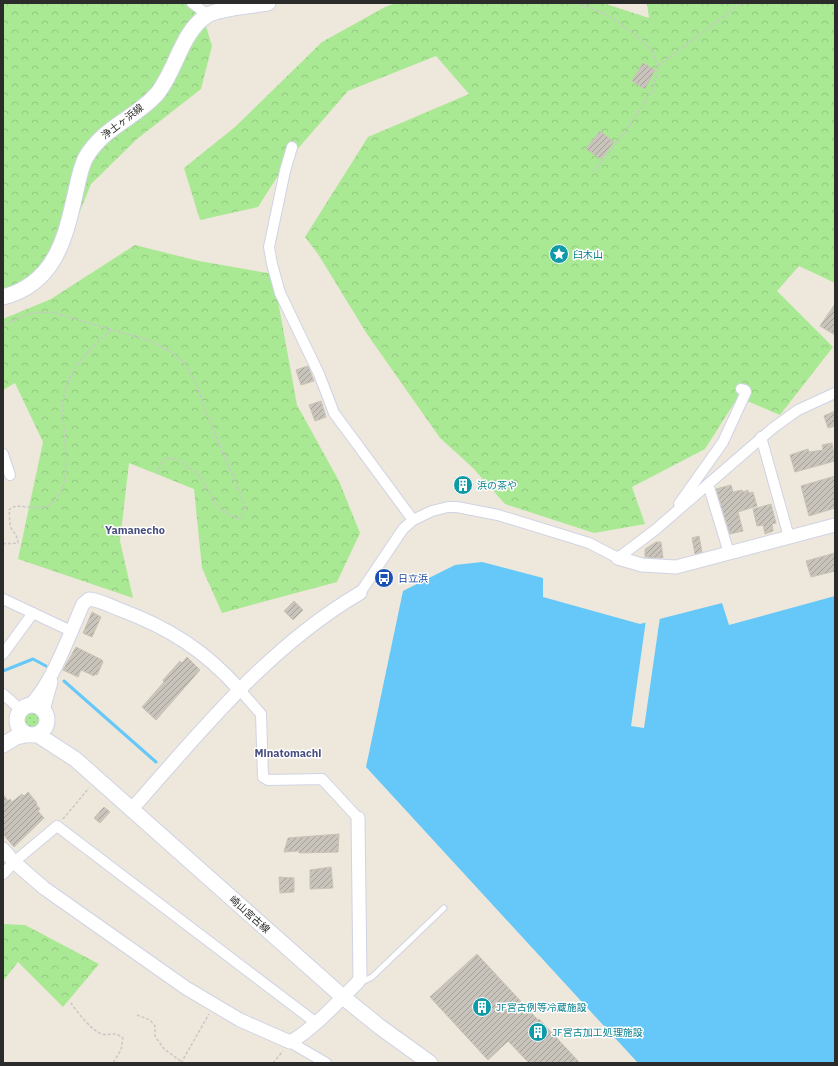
<svg xmlns="http://www.w3.org/2000/svg" width="838" height="1066" viewBox="0 0 838 1066" font-family="'IBM Plex Sans','Noto Sans JP',sans-serif">
  <style>
    .grass { fill: url(#grass-dots) }
    .forest { fill: url(#forest-crowns) }
    .water { fill: #65c8f9 }
    .pier { fill: #eee7db }
    .lines { fill: none; stroke-linecap: round; stroke-linejoin: round }
    .stream { stroke: #65c8f9; stroke-width: 3 }
    .building { fill: url(#building-hatch); stroke: #c9c3b5 }
    .service-casing { stroke: #d0d3e5; stroke-width: 7 }
    .minor-casing { stroke: #d0d3e5; stroke-width: 12 }
    .tertiary-casing { stroke: #d0d3e5; stroke-width: 15 }
    .secondary-casing { stroke: #d0d3e5; stroke-width: 17 }
    .path { stroke: #c8c8c8; stroke-width: 1.5; stroke-dasharray: 3 2; stroke-linecap: butt }
    .service { stroke: #fff; stroke-width: 5 }
    .minor { stroke: #fff; stroke-width: 10 }
    .tertiary { stroke: #fff; stroke-width: 13 }
    .secondary { stroke: #fff; stroke-width: 15 }
    .labels { text-anchor: middle; stroke-width: 3; stroke-linejoin: round; paint-order: stroke }
    .street-label { font-size: 10px; fill: #2b2b2b; stroke: #fff }
    .culture-label { font-size: 10px; fill: #0d838f; stroke: #fff; text-anchor: start }
    .transit-label { font-size: 10px; fill: #164399; stroke: #fff; text-anchor: start }
    .neighbourhood-label { font-size: 11px; font-weight: bold; fill: #474d7f; stroke: #fff }
  </style>
  <defs>
    <pattern id="grass-dots" width="8" height="8" patternUnits="userSpaceOnUse"><rect width="8" height="8" fill="#aae993"/><path d="M2 2h.1M6 6h.1" fill="none" stroke="#92c87f" stroke-width="1.8" stroke-linecap="round"/></pattern>
    <pattern id="forest-crowns" width="20" height="18" patternUnits="userSpaceOnUse"><rect width="20" height="18" fill="#aae993"/><path d="M2 6a3 3 0 1 1 6 0M12 15a3 3 0 1 1 6 0" fill="none" stroke="#92c87f"/></pattern>
    <pattern id="building-hatch" width="6" height="6" patternUnits="userSpaceOnUse"><rect width="6" height="6" fill="#c9c4bb"/><path d="M-1 1l2-2M0 6l6-6M5 7l2-2" fill="none" stroke="#a39f98"/></pattern>
  </defs>
  <rect width="100%" height="100%" fill="#eee7db"/>
  <circle class="grass" cx="31" cy="720" r="9"/>
  <g class="forest">
    <polygon points="3,3 199,3 212,46 201,89 137,139 91,184 62,256 9,288 3,288"/>
    <polygon points="396,3 603,3 649,18 647,3 835,3 835,283 799,266 777,291 833,347 780,415 738,397 705,449 632,487 645,524 594,533 505,504 472,467 440,438 367,334 318,254 305,237 368,137 469,94 436,56 348,91 288,160 258,207 200,220 184,168 235,127 322,42 385,7"/>
    <polygon points="135,245 199,261 273,274 297,405 339,481 360,533 337,582 222,613 202,568 194,489 129,463 120,541 133,598 18,559 43,442 15,383 3,390 3,319 51,299"/>
    <polygon points="3,924 25,925 99,964 63,1007 18,962 3,981"/>
  </g>
  <polygon class="water" points="482,562 543,578 543,597 640,624 722,603 729,625 835,596 835,1063 638,1063 366,767 403,591 455,565"/>
  <polygon class="pier" points="660,617 644,728 631,726 646,620"/>
  <g class="lines">
    <g class="stream">
      <polyline points="3,671 33,659 46,666"/>
      <polyline points="64,681 156,762"/>
    </g>
  </g>
  <g class="building">
    <polygon points="643,63 655,70 645,89 632,81"/>
    <polygon points="600,131 614,142 601,159 586,149"/>
    <polygon points="835,304 835,335 820,326"/>
    <polygon points="308,366 314,381 301,385 296,370"/>
    <polygon points="321,401 326,417 315,421 309,405"/>
    <polygon points="835,411 835,426 828,428 824,416"/>
    <polygon points="832,443 835,461 795,472 790,455 808,449 809,452 823,450 822,445"/>
    <polygon points="835,476 835,508 809,516 801,486"/>
    <polygon points="731,485 733,492 742,490 743,492 748,490 749,493 753,492 757,506 738,512 743,531 730,534 716,489"/>
    <polygon points="771,504 776,523 772,524 773,531 765,534 763,525 757,526 753,509"/>
    <polygon points="699,536 702,552 695,554 692,538"/>
    <polygon points="656,542 661,542 663,558 645,557 645,549"/>
    <polygon points="835,553 835,571 811,577 806,561"/>
    <polygon points="294,601 303,610 293,620 284,611"/>
    <polygon points="92,612 101,617 92,637 83,633"/>
    <polygon points="76,647 102,660 103,662 97,675 95,674 94,676 81,670 78,677 63,670"/>
    <polygon points="187,657 200,670 156,720 142,707 164,682 163,680 180,661 182,663"/>
    <polygon points="28,792 37,803 36,804 40,809 38,811 44,818 14,847 3,834 3,794 8,801 10,799 12,802 22,794 24,796"/>
    <polygon points="104,807 110,812 100,823 94,818"/>
    <polygon points="339,834 338,852 299,853 299,851 284,852 288,838"/>
    <polygon points="331,867 333,888 310,889 310,870"/>
    <polygon points="279,877 294,878 294,892 280,893"/>
    <polygon points="477,954 538,1020 539,1019 580,1063 529,1063 508,1041 488,1060 430,997"/>
  </g>
  <g class="lines">
    <defs>
      <polyline id="service" points="362,982 372,977 444,908"/>
      <g id="minor">
        <polyline points="192,3 208,15"/>
        <polyline points="292,147 285,171 269,247 272,264 280,293 319,374 334,413 413,520"/>
        <polyline points="761,437 789,537"/>
        <polyline points="3,454 10,475"/>
        <polyline points="708,484 729,553"/>
        <polyline points="679,504 723,442 746,392 745,390 741,389"/>
        <polyline points="360,593 403,529 413,520 432,511 448,507 457,507 498,515 589,543 618,558 655,530 773,428 798,410 835,393"/>
        <polyline points="3,599 71,631"/>
        <polyline points="3,654 33,613"/>
        <polyline points="239,689 261,714 263,777 268,780 322,779 358,818"/>
        <polyline points="3,694 21,710"/>
        <polyline points="3,874 14,862 57,826 315,1022"/>
        <polyline points="290,1042 326,1063"/>
      </g>
      <g id="tertiary">
        <polyline points="618,558 642,565 676,567 835,525"/>
        <path d="M 30,705 C 51,686 71,631 83,604 L 89,599 C 99,600 111,606 121,610 C 169,628 204,650 239,689"/>
        <polyline points="43,710 51,682"/>
        <path d="M 132,809 C 201,731 268,647 360,593"/>
        <path d="M 3,849 L 14,862 L 44,888 L 186,988 L 240,1020 L 290,1042 C 310,1032 340,1000 357,983 L 360,979 L 358,818"/>
      </g>
      <g id="secondary">
        <path d="M 3,297 C 54,284 65,240 75,195 C 78,183 80,168 86,157 C 105,126 134,119 156,95 C 176,72 180,34 206,16 C 218,8 252,6 268,3"/>
        <circle cx="32" cy="720" r="15"/>
        <polyline points="38,735 75,759 343,997 380,1027 430,1063"/>
        <polyline points="3,745 16,737 26,735"/>
      </g>
    </defs>
    <use href="#service" class="service-casing"/>
    <use href="#minor" class="minor-casing"/>
    <use href="#tertiary" class="tertiary-casing"/>
    <use href="#secondary" class="secondary-casing"/>
    <g class="path">
      <polyline points="577,3 608,15 641,39 652,51 658,67 653,90 623,135 593,172"/>
      <polyline points="658,66 741,3"/>
      <path d="M 3,325 L 31,313 L 51,312 L 151,341 L 176,355 L 185,364 L 195,380 L 206,412 L 242,498 C 245,505 246,513 239,519 L 226,513 L 220,509 L 198,474 L 177,459 L 166,458 L 160,465 L 158,473"/>
      <path d="M 3,543 L 6,544 L 18,543 C 17,535 15,534 11,528 C 9,524 10,515 9,510 L 12,507 C 25,504 38,512 50,504 C 79,487 58,424 64,396 C 70,367 90,349 111,330"/>
      <polyline points="63,819 89,788"/>
      <path d="M 71,1003 C 77,1012 92,1031 102,1034 C 112,1036 114,1031 123,1038 L 121,1050 L 113,1063"/>
      <polyline points="137,1015 150,1020 155,1026 155,1036 164,1049 182,1062"/>
      <polyline points="181,1063 209,1014"/>
      <polyline points="273,1063 283,1051"/>
    </g>
    <use href="#service" class="service"/>
    <use href="#minor" class="minor"/>
    <use href="#tertiary" class="tertiary"/>
    <use href="#secondary" class="secondary"/>
  </g>
  <defs>
    <symbol id="sight-disc" viewBox="-11 -11 22 22"><circle r="9.5" fill="#0f9aa8" stroke="#fff"/><path d="M0-6L1.8-2.2L6-1.7L2.9 1.2L3.7 5.4L0 3.3L-3.7 5.4L-2.9 1.2L-6-1.7L-1.8-2.2Z" fill="#fff"/></symbol>
    <symbol id="building-disc" viewBox="-11 -11 22 22"><circle r="9.5" fill="#0f9aa8" stroke="#fff"/><path d="M-4-6H4V6H1V3H-1V6H-4ZM-2.5-4.3h1.7v1.8h-1.7ZM.8-4.3h1.7v1.8H.8ZM-2.5-1h1.7V.8h-1.7ZM.8-1h1.7V.8H.8Z" fill="#fff"/></symbol>
    <symbol id="bus-disc" viewBox="-11 -11 22 22"><circle r="9.5" fill="#1a4fb4" stroke="#fff"/><path d="M-5-6H5V4H4V6H2V4H-2V6H-4V4H-5ZM-3.5-4V0h7V-4ZM-3.5 1.2v1.5H-2V1.2ZM2 1.2v1.5H3.5V1.2Z" fill="#fff"/></symbol>
  </defs>
  <g fill-rule="evenodd">
    <use href="#sight-disc" x="548" y="243" width="22" height="22"/>
    <use href="#building-disc" x="452" y="474" width="22" height="22"/>
    <use href="#bus-disc" x="373" y="567" width="22" height="22"/>
    <use href="#building-disc" x="471" y="996" width="22" height="22"/>
    <use href="#building-disc" x="527" y="1021" width="22" height="22"/>
  </g>
  <g class="labels">
    <g class="street-label">
      <text transform="translate(122 121) rotate(-38)" y="4">浄土ヶ浜線</text>
      <text transform="translate(250 914) rotate(42)" y="4">崎山宮古線</text>
    </g>
    <g class="culture-label">
      <text x="573" y="258">臼木山</text>
      <text x="477" y="489">浜の茶や</text>
      <text x="496" y="1011">JF宮古例等冷蔵施設</text>
      <text x="552" y="1036">JF宮古加工処理施設</text>
    </g>
    <g class="transit-label">
      <text x="398" y="582">日立浜</text>
    </g>
    <g class="neighbourhood-label">
      <text x="135" y="534">Yamanecho</text>
      <text x="288" y="757">Minatomachi</text>
    </g>
  </g>
  <rect width="838" height="1066" fill="none" stroke="#2b2b2b" stroke-width="8"/>
</svg>
